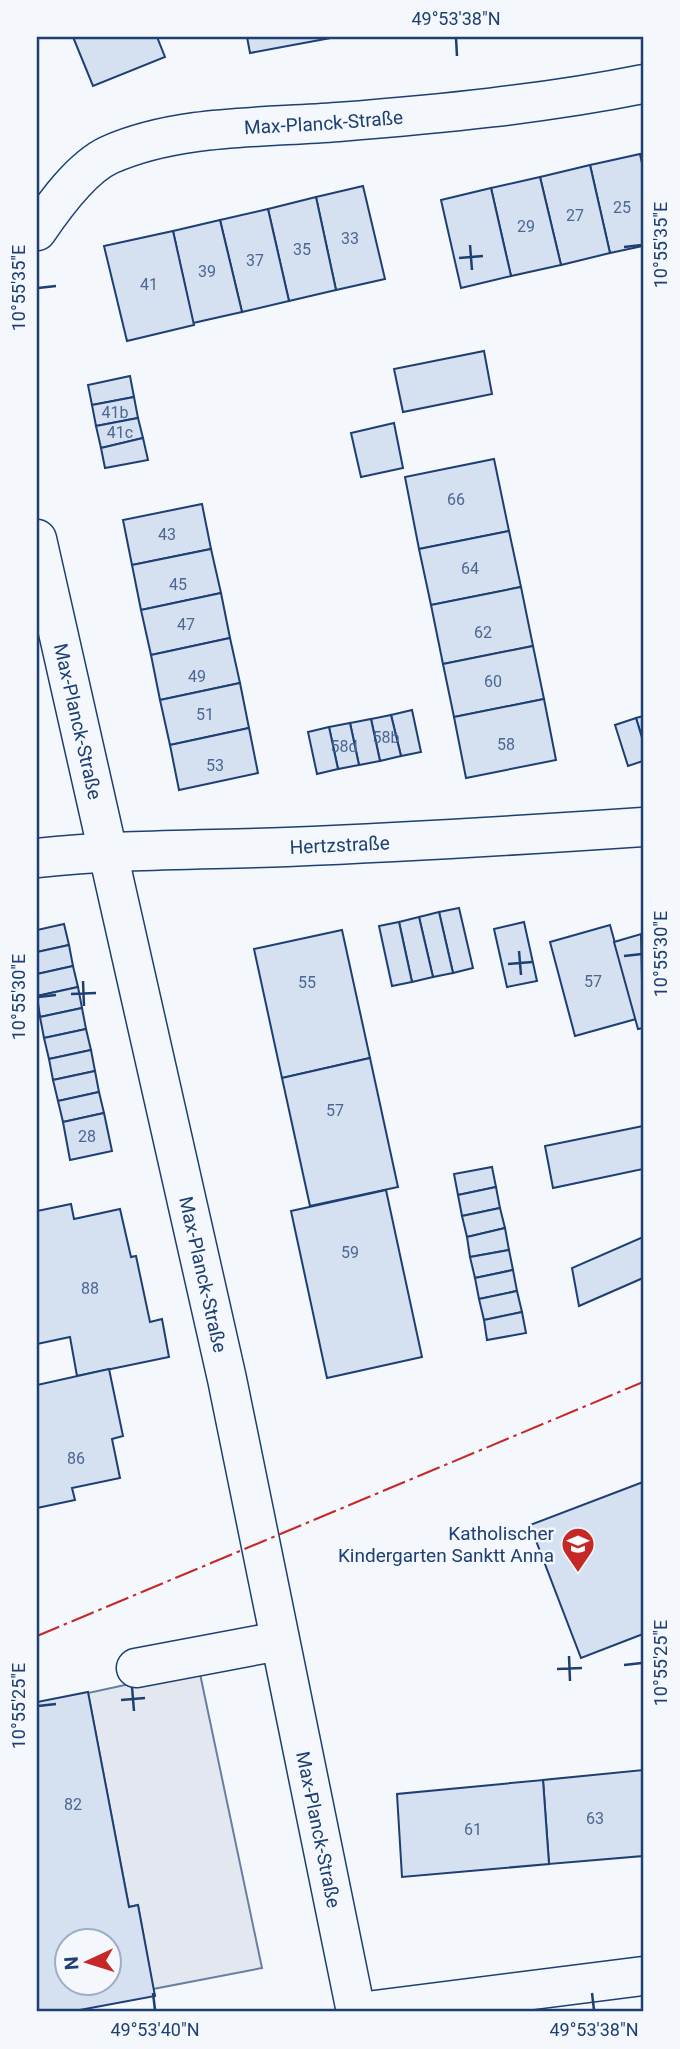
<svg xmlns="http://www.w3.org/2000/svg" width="680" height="2049" viewBox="0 0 680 2049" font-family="Roboto,sans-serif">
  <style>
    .parking { fill: #e3e8f0; stroke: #687fa3; stroke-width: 2 }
    .building { fill: #d5e0f0; stroke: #1d3f73; stroke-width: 2; fill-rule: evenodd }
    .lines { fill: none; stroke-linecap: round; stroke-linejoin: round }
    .minor-casing { stroke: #1d3f73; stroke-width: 41 }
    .minor { stroke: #f4f7fb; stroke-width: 38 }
    .power { stroke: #c62828; stroke-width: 2; stroke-dasharray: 24 5 3.5 5; stroke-linecap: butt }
    .ticks { fill: none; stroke: #1d3f73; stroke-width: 2.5 }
    .labels { text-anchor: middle; stroke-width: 5; stroke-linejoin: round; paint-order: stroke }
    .number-label { font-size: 16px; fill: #4b6792 }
    .street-label { font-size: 19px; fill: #1d3f73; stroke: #f4f7fb }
    .poi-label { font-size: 19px; fill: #1d3f73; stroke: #f4f7fb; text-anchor: end }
    .neatline { fill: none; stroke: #1d3f73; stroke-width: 2.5 }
    .ticks-label { font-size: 18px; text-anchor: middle; fill: #1d3f73 }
  </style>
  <rect width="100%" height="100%" fill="#f4f7fb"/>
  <polygon class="parking" points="199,1669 262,1968 153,1989 138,1905 129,1907 88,1693"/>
  <g class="building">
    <polygon points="73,37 157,37 165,57 93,86"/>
    <polygon points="247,37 336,37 250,53"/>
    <polygon points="640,154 643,168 643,246 610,253 590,165"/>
    <polygon points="590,165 610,253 561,265 540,177"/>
    <polygon points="540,177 561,265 511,276 491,188"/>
    <polygon points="363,186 385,279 336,290 316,197"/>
    <polygon points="491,188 511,276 461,288 441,200"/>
    <polygon points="316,197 336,290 289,301 268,209"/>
    <polygon points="268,209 289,301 242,312 220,220"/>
    <polygon points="220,220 242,312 193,323 173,231"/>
    <polygon points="173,231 194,325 127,341 104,246"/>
    <polygon points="484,351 492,394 403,412 394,369"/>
    <polygon points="130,376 134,397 92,405 88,385"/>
    <polygon points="134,397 138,418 96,426 92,405"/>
    <polygon points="138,418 143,438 101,448 96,426"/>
    <polygon points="394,423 403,468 361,477 351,433"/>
    <polygon points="143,438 148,460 105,468 101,448"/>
    <polygon points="494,459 509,531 419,549 405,477"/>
    <polygon points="202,504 211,549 132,565 123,520"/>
    <polygon points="509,531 521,587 431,605 419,549"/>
    <polygon points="211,549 221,593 141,610 132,565"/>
    <polygon points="521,587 533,646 443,664 431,605"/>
    <polygon points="221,593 230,638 151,655 141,610"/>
    <polygon points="230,638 240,683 160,700 151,655"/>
    <polygon points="533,646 544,699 454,717 443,664"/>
    <polygon points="240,683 249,728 170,745 160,700"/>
    <polygon points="544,699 556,760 466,778 454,717"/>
    <polygon points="412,710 421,752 401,756 391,715"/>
    <polygon points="391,715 401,756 380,761 371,719"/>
    <polygon points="643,716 643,741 636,718"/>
    <polygon points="636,718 643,741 643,761 628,766 615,725"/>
    <polygon points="371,719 380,761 359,765 350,723"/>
    <polygon points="350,723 359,765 338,769 329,727"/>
    <polygon points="329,727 338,769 317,774 308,732"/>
    <polygon points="249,728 258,773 179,790 170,745"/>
    <polygon points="459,908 473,968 453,973 439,912"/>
    <polygon points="439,912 453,973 433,977 419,917"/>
    <polygon points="419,917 433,977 412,982 399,922"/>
    <polygon points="399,922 412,982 392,986 379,926"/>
    <polygon points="524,922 537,981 507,987 494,929"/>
    <polygon points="64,924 69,945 37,952 37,930"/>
    <polygon points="610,925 636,1019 575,1036 550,942"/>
    <polygon points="342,930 370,1058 282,1078 254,949"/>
    <polygon points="641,934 643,1028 638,1029 614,942"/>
    <polygon points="69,945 73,966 37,974 37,952"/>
    <polygon points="73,966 78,987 37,996 37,974"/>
    <polygon points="78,987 82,1008 40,1017 37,996"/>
    <polygon points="82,1008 86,1029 44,1038 40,1017"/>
    <polygon points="86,1029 91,1050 49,1059 44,1038"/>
    <polygon points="91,1050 95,1071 53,1080 49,1059"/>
    <polygon points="370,1058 398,1187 310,1206 282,1078"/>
    <polygon points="95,1071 99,1092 58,1101 53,1080"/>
    <polygon points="99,1092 104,1113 63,1122 58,1101"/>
    <polygon points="104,1113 112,1151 70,1160 63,1122"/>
    <polygon points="643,1126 643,1169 553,1188 545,1146"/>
    <polygon points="492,1167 496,1187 458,1195 454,1174"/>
    <polygon points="496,1187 500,1208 462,1216 458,1195"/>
    <polygon points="386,1190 422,1357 327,1378 291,1211"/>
    <polygon points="71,1204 74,1219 120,1209 131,1257 136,1256 150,1322 162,1319 169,1357 77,1376 70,1337 37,1344 37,1211"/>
    <polygon points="500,1208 505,1228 467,1237 462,1216"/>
    <polygon points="505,1228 509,1250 470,1257 467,1237"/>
    <polygon points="643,1237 643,1278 579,1306 572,1268"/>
    <polygon points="509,1250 513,1270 475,1278 470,1257"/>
    <polygon points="513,1270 517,1291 479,1299 475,1278"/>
    <polygon points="517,1291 522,1312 484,1320 479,1299"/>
    <polygon points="522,1312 526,1333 487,1340 484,1320"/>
    <polygon points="109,1369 123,1436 112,1439 120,1478 72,1488 75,1500 37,1508 37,1385"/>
    <polygon points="643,1482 643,1634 581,1658 530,1525"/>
    <path d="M 88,1692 L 129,1907 L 138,1905 L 155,1996 L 69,2012 L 37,2012 L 37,1702 ZM 66,1940 L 108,1940 L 108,1982 L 66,1982 Z"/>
    <polygon points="643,1770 643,1856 549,1864 543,1780"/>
    <polygon points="543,1780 549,1864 402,1877 397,1794"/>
  </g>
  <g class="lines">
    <defs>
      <g id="minor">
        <path id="s1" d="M 37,231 C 54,206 81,168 109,155 C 179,124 264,128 338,122 C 439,114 544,104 643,84"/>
        <path id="s2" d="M 37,539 L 227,1379 L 356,2012"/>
        <path id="s3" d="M 37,858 C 120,849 203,850 287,847 C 406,842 524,835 643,827"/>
        <polyline points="136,1668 279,1641"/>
        <polyline points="359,2012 643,1976"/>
      </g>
    </defs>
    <use href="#minor" class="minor-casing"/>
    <use href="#minor" class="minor"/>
    <polyline class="power" points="37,1636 643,1382"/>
  </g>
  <path class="ticks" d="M 456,38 L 457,56M 470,245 L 472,270M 624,247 L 642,245M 459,258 L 483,256M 38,288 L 56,286M 519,951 L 521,975M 624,956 L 642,954M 508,964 L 532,962M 83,981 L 84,1006M 71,994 L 96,993M 38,997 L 56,995M 569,1656 L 570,1681M 624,1665 L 642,1663M 557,1669 L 582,1668M 132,1687 L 134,1711M 121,1700 L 145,1698M 38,1706 L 56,1704M 153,1993 L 155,2010M 592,1993 L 594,2010"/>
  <defs>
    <symbol id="school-pin" viewBox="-11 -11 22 30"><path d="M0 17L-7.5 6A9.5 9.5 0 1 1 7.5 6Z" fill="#c62828" stroke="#f4f7fb"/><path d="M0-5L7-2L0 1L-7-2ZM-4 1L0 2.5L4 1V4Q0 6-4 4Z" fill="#fff"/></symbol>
  </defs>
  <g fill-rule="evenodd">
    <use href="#school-pin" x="559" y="1525" width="38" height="52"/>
  </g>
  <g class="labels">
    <g class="number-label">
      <text x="622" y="213">25</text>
      <text x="575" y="221">27</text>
      <text x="526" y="232">29</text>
      <text x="350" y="244">33</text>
      <text x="302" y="255">35</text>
      <text x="255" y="266">37</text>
      <text x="207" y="277">39</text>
      <text x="149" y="290">41</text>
      <text x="115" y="418">41b</text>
      <text x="120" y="438">41c</text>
      <text x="456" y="505">66</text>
      <text x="167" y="540">43</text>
      <text x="470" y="574">64</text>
      <text x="178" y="590">45</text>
      <text x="186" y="630">47</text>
      <text x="483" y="638">62</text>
      <text x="197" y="682">49</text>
      <text x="493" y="687">60</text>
      <text x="205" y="720">51</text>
      <text x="386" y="743">58b</text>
      <text x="506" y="750">58</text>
      <text x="344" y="752">58d</text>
      <text x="215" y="771">53</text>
      <text x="593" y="987">57</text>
      <text x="307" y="988">55</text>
      <text x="335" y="1116">57</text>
      <text x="87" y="1142">28</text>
      <text x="350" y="1258">59</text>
      <text x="90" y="1294">88</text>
      <text x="76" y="1464">86</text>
      <text x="73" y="1810">82</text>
      <text x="595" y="1824">63</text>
      <text x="473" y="1835">61</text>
    </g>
    <g class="street-label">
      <text dy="7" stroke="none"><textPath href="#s1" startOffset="324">Max-Planck-Straße</textPath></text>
      <text dy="7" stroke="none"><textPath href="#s2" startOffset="187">Max-Planck-Straße</textPath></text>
      <text dy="7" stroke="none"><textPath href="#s3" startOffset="303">Hertzstraße</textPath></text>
      <text dy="7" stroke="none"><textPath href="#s2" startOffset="754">Max-Planck-Straße</textPath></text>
      <text dy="7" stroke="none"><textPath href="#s2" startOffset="1321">Max-Planck-Straße</textPath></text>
    </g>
    <g class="poi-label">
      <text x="554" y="1540">Katholischer<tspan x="554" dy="22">Kindergarten Sanktt Anna</tspan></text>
    </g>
  </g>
  <rect width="680" height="2049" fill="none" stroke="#f4f7fb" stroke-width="77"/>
  <g transform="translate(88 1962) rotate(266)"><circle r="33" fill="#f4f7fb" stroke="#9eadc5" stroke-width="2"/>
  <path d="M0-5L12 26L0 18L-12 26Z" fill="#c62828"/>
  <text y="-10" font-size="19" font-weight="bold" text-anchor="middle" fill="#1d3f73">N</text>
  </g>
  <rect x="38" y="38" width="604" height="1972" class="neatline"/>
  <g class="ticks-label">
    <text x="456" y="25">49°53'38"N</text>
    <text transform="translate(661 245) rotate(-90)" y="6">10°55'35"E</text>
    <text transform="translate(19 288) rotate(-90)" y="6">10°55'35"E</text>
    <text transform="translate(661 954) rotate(-90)" y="6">10°55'30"E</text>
    <text transform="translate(19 997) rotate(-90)" y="6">10°55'30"E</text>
    <text transform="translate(661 1663) rotate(-90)" y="6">10°55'25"E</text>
    <text transform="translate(19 1706) rotate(-90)" y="6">10°55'25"E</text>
    <text x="155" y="2036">49°53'40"N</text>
    <text x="594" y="2036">49°53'38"N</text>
  </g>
</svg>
